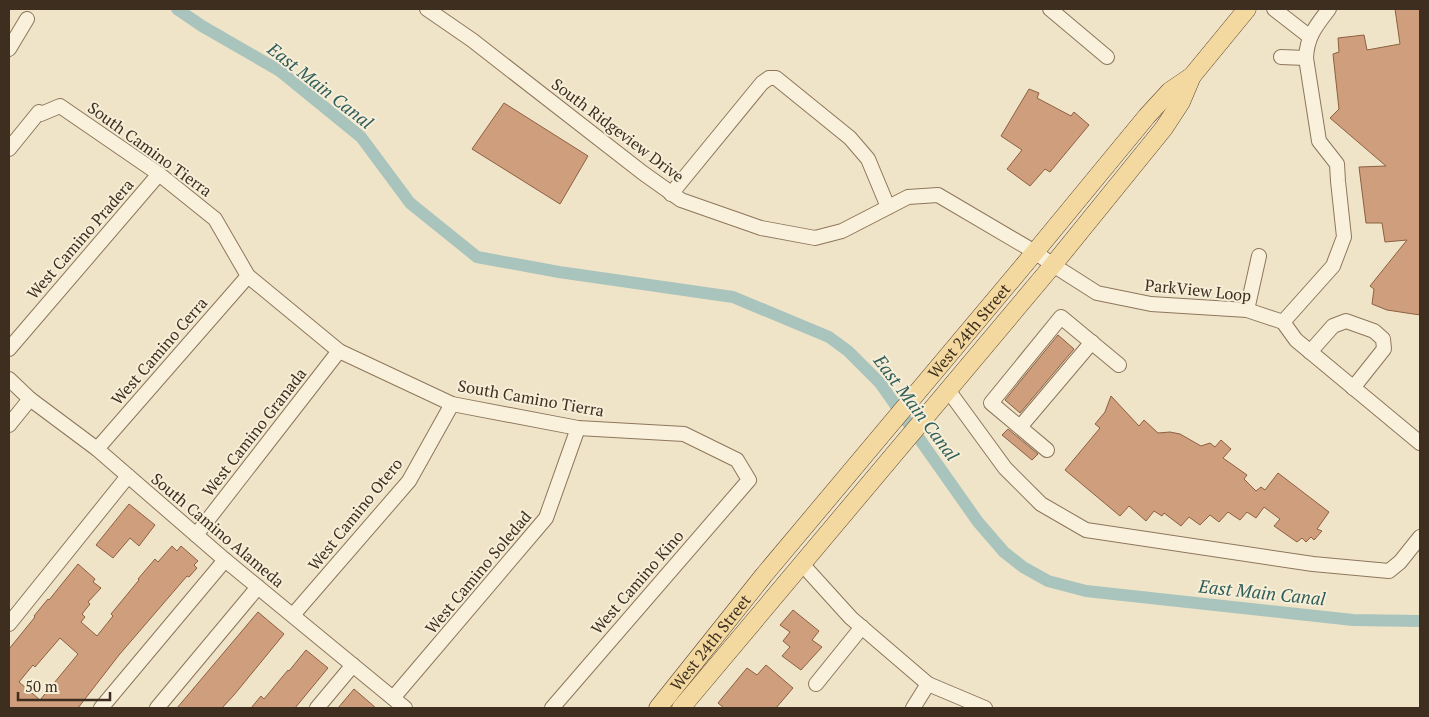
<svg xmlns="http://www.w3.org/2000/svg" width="1429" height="717" viewBox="0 0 1429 717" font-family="'PT Serif',serif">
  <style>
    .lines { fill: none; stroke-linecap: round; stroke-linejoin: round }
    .canal { stroke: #a9c4bc; stroke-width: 12 }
    .building { fill: #cf9f7d; stroke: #8d5f41; fill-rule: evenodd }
    .minor-casing { stroke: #8d765c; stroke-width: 16 }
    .major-casing { stroke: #5b4430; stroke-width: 19 }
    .minor { stroke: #faf1dc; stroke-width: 14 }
    .major { stroke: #f3d9a0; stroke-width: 18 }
    .labels { text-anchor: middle; stroke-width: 4; stroke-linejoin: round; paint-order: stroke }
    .street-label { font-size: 16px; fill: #3d2e20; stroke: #f7eed8 }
    .water-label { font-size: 18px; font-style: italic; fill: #2f5d5a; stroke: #f7eed8 }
  </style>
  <rect width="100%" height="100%" fill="#f0e4c8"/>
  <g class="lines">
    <polyline class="canal" points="177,9 202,26 280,71 361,137 410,203 477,257 559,272 733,297 829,337 848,351 880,383 978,522 1004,552 1023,567 1048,581 1086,591 1353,620 1420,621"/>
  </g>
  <g class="building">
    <polygon points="1395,9 1420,9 1420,315 1387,310 1372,304 1374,289 1370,286 1407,240 1385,242 1382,223 1366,223 1359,167 1386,166 1330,118 1339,109 1333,54 1339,52 1338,38 1364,35 1367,50 1400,44"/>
    <polygon points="1029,89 1039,93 1037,98 1071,116 1074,112 1089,125 1050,172 1045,169 1030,186 1007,169 1022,150 1001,136"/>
    <polygon points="504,103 588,156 560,204 472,149"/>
    <polygon points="1058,335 1074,349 1020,413 1005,400"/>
    <polygon points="1111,396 1139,426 1144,420 1158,433 1170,432 1180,434 1201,446 1210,443 1215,447 1221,440 1231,449 1223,458 1247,475 1244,479 1256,491 1261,487 1265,490 1278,473 1329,512 1317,529 1322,531 1314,540 1311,537 1306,542 1302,538 1297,542 1274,526 1280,519 1264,507 1256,518 1247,512 1240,520 1228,512 1219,522 1210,515 1200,525 1189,517 1181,526 1164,513 1162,516 1154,511 1146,521 1129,506 1120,516 1065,470 1100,428 1095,424 1105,412"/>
    <polygon points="1008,429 1038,454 1032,460 1002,435"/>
    <polygon points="129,504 155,525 139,546 130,538 113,558 96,545"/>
    <path d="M 172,546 L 177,551 L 181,546 L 198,561 L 194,565 L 197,568 L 189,577 L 187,576 L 119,655 L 78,708 L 9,708 L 9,649 L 35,617 L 34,616 L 48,599 L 49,600 L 78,564 L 95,579 L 93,582 L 101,588 L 88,602 L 90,604 L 82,614 L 85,617 L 81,622 L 97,636 L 113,616 L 111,614 L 139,580 L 138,579 L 155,559 L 158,562 ZM 60,638 L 78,654 L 40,700 L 19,682 L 33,665 L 35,667 Z"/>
    <polygon points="793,610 819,631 812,640 822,647 801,670 782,656 790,647 783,641 790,632 780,625"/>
    <polygon points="258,612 284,634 234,695 222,708 177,708"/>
    <polygon points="306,650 328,668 295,708 251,708 261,696 264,699 288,670 289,671"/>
    <polygon points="766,665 793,688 776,708 724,708 718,703 747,668 757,675"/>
    <polygon points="354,689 376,708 338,708"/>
  </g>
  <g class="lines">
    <defs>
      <g id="minor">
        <polyline points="427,9 472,40 643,173 681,200 761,228 815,238 842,231 908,197 938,195 1035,252 1053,265 1097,293 1151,304 1247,310 1283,322 1296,340 1420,443"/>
        <polyline points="1050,9 1107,57"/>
        <polyline points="1274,9 1310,37"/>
        <polyline points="9,49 27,19"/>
        <polyline points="1281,57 1306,58"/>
        <polyline points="9,149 39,112 41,114 60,106 159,174 215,219 248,276 339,351 452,404 578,428 684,434 737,460 749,480 552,708"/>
        <polyline points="671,194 762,83 769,78 776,78 850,138 868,159 888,207"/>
        <polyline points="1247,310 1259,256"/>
        <path d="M 1283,322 L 1333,266 L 1344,237 L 1338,181 L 1337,164 L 1319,141 L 1306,58 C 1307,36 1316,26 1329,9"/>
        <polyline points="9,349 159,174"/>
        <polyline points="1310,352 1333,326 1346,321 1374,331 1383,339 1384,349 1353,388"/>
        <polyline points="9,379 30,399 97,449 225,560 405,708"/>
        <polyline points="948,390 1005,468 1041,504 1086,530 1313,564 1389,571 1400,562 1420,537"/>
        <polyline points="9,425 30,399"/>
        <polyline points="1020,427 1092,342"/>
        <polyline points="97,449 248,276"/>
        <polyline points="1047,450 991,403 1061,317 1119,365"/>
        <polyline points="196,535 339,351"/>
        <polyline points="802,564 851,618 928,684 985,708"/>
        <polyline points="293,615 409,481 452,404"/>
        <polyline points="9,624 128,476"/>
        <polyline points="816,684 862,627"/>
        <polyline points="393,698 546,518 578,428"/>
        <polyline points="101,708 225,560"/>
        <polyline points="157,708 258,587"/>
        <polyline points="317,708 353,665"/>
        <polyline points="913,708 928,684"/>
      </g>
      <g id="major">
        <path id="s1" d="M 658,708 L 764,575 L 1035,252 L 1147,116 L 1170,91 L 1192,76"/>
        <polyline points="681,708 1053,265 1164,128 1181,102 1192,76 1247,9"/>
      </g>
    </defs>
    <use href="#minor" class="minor-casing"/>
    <use href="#major" class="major-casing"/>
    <use href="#minor" class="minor"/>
    <use href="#major" class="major"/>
  </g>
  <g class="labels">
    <g class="street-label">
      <text transform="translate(618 130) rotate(37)" y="6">South Ridgeview Drive</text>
      <text transform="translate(150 149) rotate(36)" y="6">South Camino Tierra</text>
      <text transform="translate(80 239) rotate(-49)" y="6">West Camino Pradera</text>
      <text transform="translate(1198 290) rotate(6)" y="6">ParkView Loop</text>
      <text dy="6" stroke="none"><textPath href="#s1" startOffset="489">West 24th Street</textPath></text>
      <text transform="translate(159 351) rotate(-49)" y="6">West Camino Cerra</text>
      <text transform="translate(531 398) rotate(10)" y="6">South Camino Tierra</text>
      <text transform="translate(254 432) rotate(-52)" y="6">West Camino Granada</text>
      <text transform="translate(355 514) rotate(-51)" y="6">West Camino Otero</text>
      <text transform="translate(218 530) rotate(40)" y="6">South Camino Alameda</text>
      <text transform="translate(478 572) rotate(-50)" y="6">West Camino Soledad</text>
      <text transform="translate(637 582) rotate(-49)" y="6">West Camino Kino</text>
      <text dy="6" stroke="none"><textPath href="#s1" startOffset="84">West 24th Street</textPath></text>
    </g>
    <g class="water-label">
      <text transform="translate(320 86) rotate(38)" y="6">East Main Canal</text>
      <text transform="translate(916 408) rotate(53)" y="6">East Main Canal</text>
      <text transform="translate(1262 593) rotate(6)" y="6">East Main Canal</text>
    </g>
  </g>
  <rect width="1429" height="717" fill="none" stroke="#3d2e20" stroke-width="20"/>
  <path d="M18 692v8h92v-8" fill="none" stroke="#3d2e20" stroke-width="2.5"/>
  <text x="25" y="692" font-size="15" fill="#3d2e20" stroke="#f7eed8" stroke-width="4" paint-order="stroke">50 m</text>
</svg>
